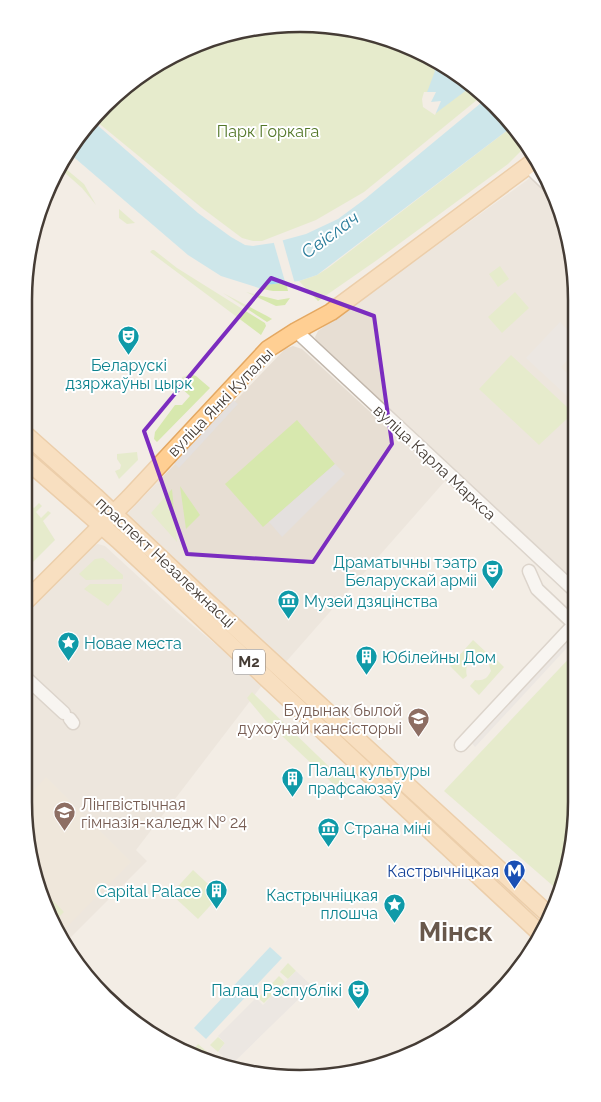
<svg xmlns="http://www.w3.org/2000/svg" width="601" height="1102" viewBox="0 0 601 1102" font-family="Raleway,sans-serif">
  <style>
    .residential { fill: #e7ded3 }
    .education { fill: #ecdfcf }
    .green { fill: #d7e8ae }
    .parking { fill: #e4e0de }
    .water { fill: #a1ddf0 }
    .pier { fill: #f3ede5 }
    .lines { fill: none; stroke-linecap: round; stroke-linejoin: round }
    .minor-casing { stroke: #c1b6ab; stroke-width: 15 }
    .major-casing { stroke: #e4a862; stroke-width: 19 }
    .minor { stroke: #fff; stroke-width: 12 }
    .major { stroke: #ffcf93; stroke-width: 16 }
    .marked { fill: none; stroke: #7b2cbf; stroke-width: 4; stroke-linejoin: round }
    .labels { text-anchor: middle; stroke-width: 4; stroke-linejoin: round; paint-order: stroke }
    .shield { fill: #fff; stroke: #7d7672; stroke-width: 1 }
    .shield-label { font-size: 15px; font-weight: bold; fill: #453c35 }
    .park-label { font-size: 16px; fill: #537728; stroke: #fff }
    .culture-label { font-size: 16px; fill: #0d838f; stroke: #fff; text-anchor: start }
    .street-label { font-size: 16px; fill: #453c35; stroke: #fff }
    .education-label { font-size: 16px; fill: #785e54; stroke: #fff; text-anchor: end }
    .transit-label { font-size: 16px; fill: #164399; stroke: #fff; text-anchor: end }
    .water-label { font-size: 18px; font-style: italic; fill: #297c9a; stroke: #fff }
    .town-label { font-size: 26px; font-weight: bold; fill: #68584c; stroke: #fff }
    .rim { fill: none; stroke: #453c35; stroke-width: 2.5 }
  </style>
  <rect width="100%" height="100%" fill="#f3ede5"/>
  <g class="residential">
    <polygon points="530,178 537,179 558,202 562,211 575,265 576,586 534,544 316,340 315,337 318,331"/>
    <polygon points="293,346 302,349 445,481 285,663 128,518 127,514 285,349"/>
    <polygon points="98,544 105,546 177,612 263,684 136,850 147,861 66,942 39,891 24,802 24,613 87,550 93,546"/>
  </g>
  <polygon class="education" points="46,777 131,862 61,933 39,891 24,800"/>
  <g class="green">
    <polygon points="336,26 439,61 483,95 364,192 316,220 262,241 253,241 242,238 202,208 96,121 132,81 229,33"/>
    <polygon points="513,126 528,144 508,164 377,260 318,301 299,281 317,275 328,268"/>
    <polygon points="66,169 84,184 96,205 82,188 64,172"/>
    <polygon points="119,209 135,223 127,224 119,218"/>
    <polygon points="152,250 154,250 177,268 265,323 266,326 261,335 150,252"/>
    <polygon points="500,266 509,279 498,287 489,274"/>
    <polygon points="286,282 288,291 273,291 262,289 265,285"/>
    <polygon points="246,292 278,300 290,298 285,305 276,306"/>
    <polygon points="515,292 529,308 502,333 488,317"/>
    <polygon points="223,293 267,316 272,319 267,322"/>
    <polygon points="511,355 567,407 571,415 539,445 479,389"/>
    <polygon points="190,374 196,376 210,388 157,442 154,439 155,432 175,405 182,405 190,396 180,387 182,377"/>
    <polygon points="297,420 335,464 263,527 225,484"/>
    <polygon points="137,452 138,460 119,479 115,471 120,469 121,465 117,459 117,454"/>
    <polygon points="180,486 200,515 186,529"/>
    <polygon points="172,489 177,542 151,513"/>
    <polygon points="24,497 34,508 39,503 42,506 36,512 41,518 48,511 51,513 43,521 55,540 24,571"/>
    <polygon points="103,558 123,575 123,579 86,580 79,574 95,559"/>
    <polygon points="90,584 122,584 122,590 108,606 84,589"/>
    <path d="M 473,640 L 487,653 L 485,656 C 472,656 464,663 467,676 L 463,679 L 450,666 Z"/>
    <polygon points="576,651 577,819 568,873 560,892 444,791"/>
    <path d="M 495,658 L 504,667 L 479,695 L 470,686 L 475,680 C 483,681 487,679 491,671 L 489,665 Z"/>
    <polygon points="252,692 349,786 344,794 266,721 247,698"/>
    <polygon points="193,870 220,895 198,919 171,894"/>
    <polygon points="37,884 64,912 55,921 39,891"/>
    <polygon points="288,963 296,971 288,979 280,972"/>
    <polygon points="279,976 285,982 264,1003 258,998"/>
    <polygon points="218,1037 225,1043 218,1052 210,1045"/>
    <polygon points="198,1044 213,1057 210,1060 195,1048"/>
  </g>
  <g class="parking">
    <polygon points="560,322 575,337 575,352 561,367 575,381 575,387 567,396 526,358"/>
    <polygon points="232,399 238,404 179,468 173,462"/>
    <polygon points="335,464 345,474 282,537 269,522"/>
    <polygon points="576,628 576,638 475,747 470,741"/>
    <polygon points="296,971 312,986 228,1068 216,1063 223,1056 218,1052 225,1043 218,1036 256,998 263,1005"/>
  </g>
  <g class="water">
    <polygon points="438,60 472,86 436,113 426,105 426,95 435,71 432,64"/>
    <polygon points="487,98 496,105 513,126 317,275 299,281 265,285 262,289 221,276 188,255 69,153 95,123 198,213 231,237 245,245 253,246 273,243 306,234 338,219 365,199"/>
    <polygon points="270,947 282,958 206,1039 194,1028"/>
  </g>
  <g class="pier">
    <polygon points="424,92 436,92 431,102 441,101 435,115 423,107 422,99"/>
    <polygon points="282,238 295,284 286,285 273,240"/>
  </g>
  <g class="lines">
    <defs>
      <g id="minor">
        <polyline points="528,166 552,189"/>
        <polyline points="296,331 576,592"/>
        <polyline points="529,571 537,589 574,624"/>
        <polyline points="24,676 64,713"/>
        <polyline points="70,719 73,723"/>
        <polyline points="461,745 576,622"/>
      </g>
      <g id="major">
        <polyline points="24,433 95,496 202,597 550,916"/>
        <polyline points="24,458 118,540 542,935"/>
        <polyline points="24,603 129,498 268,349 296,331 331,312 537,159"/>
      </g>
    </defs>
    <use href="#minor" class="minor-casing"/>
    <use href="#major" class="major-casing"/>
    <use href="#minor" class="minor"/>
    <use href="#major" class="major"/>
  </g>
  <path d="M0 0H601V1102H0ZM 271,278 L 374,316 L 392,444 L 313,562 L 187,554 L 144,431 Z" fill="#f3ede5" fill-opacity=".55" fill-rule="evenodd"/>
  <path class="marked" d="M 271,278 L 374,316 L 392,444 L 313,562 L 187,554 L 144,431 Z"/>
  <defs>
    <symbol id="theatre-pin" viewBox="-11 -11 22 30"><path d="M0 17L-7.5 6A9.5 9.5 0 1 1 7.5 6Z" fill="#0f9aa8" stroke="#fff"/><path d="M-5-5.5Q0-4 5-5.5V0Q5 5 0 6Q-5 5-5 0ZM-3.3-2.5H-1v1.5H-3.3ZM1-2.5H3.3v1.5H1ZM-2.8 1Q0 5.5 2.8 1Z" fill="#fff"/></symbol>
    <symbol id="museum-pin" viewBox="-11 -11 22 30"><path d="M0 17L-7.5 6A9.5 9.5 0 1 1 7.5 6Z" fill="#0f9aa8" stroke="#fff"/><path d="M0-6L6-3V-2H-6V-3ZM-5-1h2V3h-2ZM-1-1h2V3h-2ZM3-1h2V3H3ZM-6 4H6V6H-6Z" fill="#fff"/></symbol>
    <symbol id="sight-pin" viewBox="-11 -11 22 30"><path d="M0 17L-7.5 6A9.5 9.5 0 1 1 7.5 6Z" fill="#0f9aa8" stroke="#fff"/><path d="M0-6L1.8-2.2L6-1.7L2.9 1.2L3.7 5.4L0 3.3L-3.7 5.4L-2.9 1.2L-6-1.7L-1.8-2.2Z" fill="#fff"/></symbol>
    <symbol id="building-pin" viewBox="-11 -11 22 30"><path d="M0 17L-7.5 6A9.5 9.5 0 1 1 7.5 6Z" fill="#0f9aa8" stroke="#fff"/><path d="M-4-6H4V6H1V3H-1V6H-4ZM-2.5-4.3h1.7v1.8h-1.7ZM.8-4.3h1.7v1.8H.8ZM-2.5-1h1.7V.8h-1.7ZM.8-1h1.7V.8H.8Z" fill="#fff"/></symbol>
    <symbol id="university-pin" viewBox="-11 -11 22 30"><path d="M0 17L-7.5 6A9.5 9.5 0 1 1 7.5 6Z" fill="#8d6e63" stroke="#fff"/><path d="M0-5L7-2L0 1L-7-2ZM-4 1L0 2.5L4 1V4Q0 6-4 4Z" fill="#fff"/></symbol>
    <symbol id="school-pin" viewBox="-11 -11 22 30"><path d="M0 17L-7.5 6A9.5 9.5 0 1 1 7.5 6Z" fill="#8d6e63" stroke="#fff"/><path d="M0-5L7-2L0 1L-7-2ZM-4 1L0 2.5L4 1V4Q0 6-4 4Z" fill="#fff"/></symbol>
    <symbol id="metro-pin" viewBox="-11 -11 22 30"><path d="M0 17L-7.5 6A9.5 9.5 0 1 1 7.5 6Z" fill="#1a4fb4" stroke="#fff"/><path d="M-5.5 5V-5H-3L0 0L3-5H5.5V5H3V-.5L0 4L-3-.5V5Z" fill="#fff"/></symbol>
  </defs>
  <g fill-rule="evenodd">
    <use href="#theatre-pin" x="116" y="324" width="25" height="34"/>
    <use href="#theatre-pin" x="480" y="558" width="25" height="34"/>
    <use href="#museum-pin" x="276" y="588" width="25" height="34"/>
    <use href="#sight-pin" x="56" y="630" width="25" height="34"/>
    <use href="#building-pin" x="354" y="644" width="25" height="34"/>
    <use href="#university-pin" x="406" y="706" width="25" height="34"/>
    <use href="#building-pin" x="280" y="766" width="25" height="34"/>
    <use href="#school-pin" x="52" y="800" width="25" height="34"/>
    <use href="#museum-pin" x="316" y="816" width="25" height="34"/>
    <use href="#metro-pin" x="502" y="858" width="25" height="34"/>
    <use href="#building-pin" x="204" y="878" width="25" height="34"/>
    <use href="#sight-pin" x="382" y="892" width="25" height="34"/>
    <use href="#theatre-pin" x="346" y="978" width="25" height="34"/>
  </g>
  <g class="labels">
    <rect class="shield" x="233" y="649.5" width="32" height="25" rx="4"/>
    <g class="shield-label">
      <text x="249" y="667">М2</text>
    </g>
    <g class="park-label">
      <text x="268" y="137">Парк Горкага</text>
    </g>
    <g class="culture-label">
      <text x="129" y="371" text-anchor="middle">Беларускі<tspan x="129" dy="18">дзяржаўны цырк</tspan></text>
      <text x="477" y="568" text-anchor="end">Драматычны тэатр<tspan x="477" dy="18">Беларускай арміі</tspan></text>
      <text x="304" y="607">Музей дзяцінства</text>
      <text x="84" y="649">Новае места</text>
      <text x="382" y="663">Юбілейны Дом</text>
      <text x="308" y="776">Палац культуры<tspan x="308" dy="18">прафсаюзаў</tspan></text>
      <text x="344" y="834">Страна міні</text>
      <text x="201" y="897" text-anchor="end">Capital Palace</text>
      <text x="378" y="901" text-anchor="end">Кастрычніцкая<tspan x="378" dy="18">плошча</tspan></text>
      <text x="342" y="996" text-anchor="end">Палац Рэспублікі</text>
    </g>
    <g class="street-label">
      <text transform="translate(220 402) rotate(-46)" y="6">вуліца Янкі Купалы</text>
      <text transform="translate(435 462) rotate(43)" y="6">вуліца Карла Маркса</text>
      <text transform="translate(166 562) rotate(43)" y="6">праспект Незалежнасці</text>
    </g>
    <g class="education-label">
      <text x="402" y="716">Будынак былой<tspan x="402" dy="18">духоўнай кансісторыі</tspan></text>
      <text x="81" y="810" text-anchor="start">Лінгвістычная<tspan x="81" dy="18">гімназія-каледж № 24</tspan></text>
    </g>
    <g class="transit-label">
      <text x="499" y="877">Кастрычніцкая</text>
    </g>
    <g class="water-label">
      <text transform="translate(330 235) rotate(-36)" y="6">Свіслач</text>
    </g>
    <g class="town-label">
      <text x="456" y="941">Мінск</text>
    </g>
  </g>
  <path d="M0 0H601V1102H0ZM300 32H300A268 268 0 0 1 568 300V802A268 268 0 0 1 300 1070H300A268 268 0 0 1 32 802V300A268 268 0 0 1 300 32Z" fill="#fff" fill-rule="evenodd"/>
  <path class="rim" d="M300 32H300A268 268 0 0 1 568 300V802A268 268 0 0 1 300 1070H300A268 268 0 0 1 32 802V300A268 268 0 0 1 300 32Z"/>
</svg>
